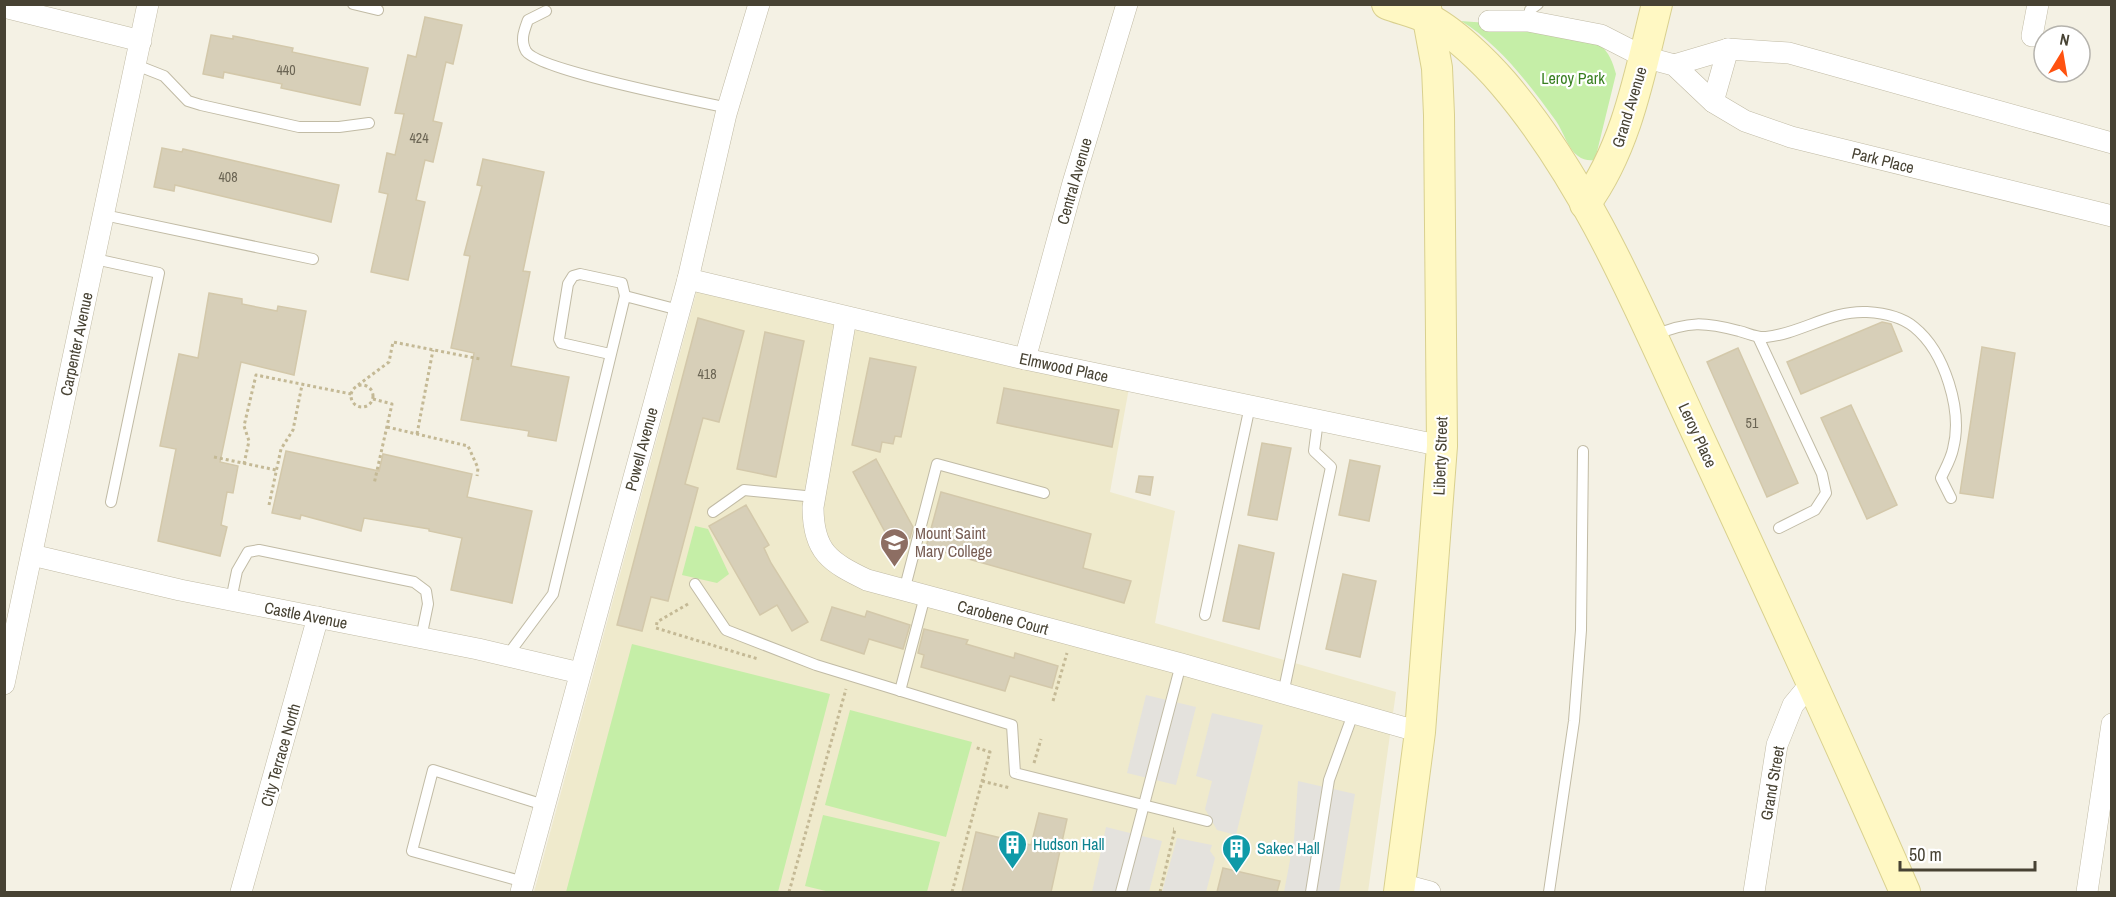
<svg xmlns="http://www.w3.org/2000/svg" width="2116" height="897" viewBox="0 0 2116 897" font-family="'Archivo Narrow',sans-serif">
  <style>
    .education { fill: #efeacc }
    .green { fill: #c5eea7 }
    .parking { fill: #e4e2dd }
    .building { fill: #d7cfb8; stroke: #d3c8aa; stroke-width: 1.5 }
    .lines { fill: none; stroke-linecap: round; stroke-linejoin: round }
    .lane-casing { stroke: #c1bba5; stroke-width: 12 }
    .street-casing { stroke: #c1bba5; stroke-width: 22 }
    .secondary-casing { stroke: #d9d08e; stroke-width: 32 }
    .path { stroke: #c4b995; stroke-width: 3; stroke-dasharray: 3 3; stroke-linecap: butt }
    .lane { stroke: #fff; stroke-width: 10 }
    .street { stroke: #fff; stroke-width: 21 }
    .secondary { stroke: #fff8c3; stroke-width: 30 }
    .labels { text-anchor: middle; stroke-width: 4.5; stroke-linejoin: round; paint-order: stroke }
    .number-label { font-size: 14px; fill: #6b6554 }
    .park-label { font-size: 16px; fill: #387f20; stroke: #fff }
    .street-label { font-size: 16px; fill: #474233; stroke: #fff }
    .education-label { font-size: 16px; fill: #785e54; stroke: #fff; text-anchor: start }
    .culture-label { font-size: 16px; fill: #0d838f; stroke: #fff; text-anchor: start }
  </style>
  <rect width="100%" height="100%" fill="#f4f1e4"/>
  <polygon class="education" points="697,290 1129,388 1110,492 1175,511 1155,623 1396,692 1368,892 534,892"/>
  <g class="green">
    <path d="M 1461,21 C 1494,24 1574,27 1600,45 C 1609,52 1613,63 1616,74 L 1595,160 C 1589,161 1583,160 1578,156 C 1568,149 1563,131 1556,121 C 1530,85 1499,44 1461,21 Z"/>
    <polygon points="695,526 708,529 729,574 717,583 682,575"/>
    <polygon points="632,644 830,694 778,892 566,892"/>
    <polygon points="850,710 972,742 946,837 825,805"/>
    <polygon points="823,815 940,842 927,892 830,892 805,886"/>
  </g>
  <g class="parking">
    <polygon points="1146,695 1196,707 1176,785 1127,773"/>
    <polygon points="1212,713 1263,725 1236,835 1217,830 1205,809 1212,781 1196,776"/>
    <polygon points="1298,781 1355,794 1339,892 1284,892 1294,839"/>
    <polygon points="1106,827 1162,841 1149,892 1092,892"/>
    <polygon points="1177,838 1212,845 1210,851 1215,858 1206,892 1162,892"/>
  </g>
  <g class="building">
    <polygon points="425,17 462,25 453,64 446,62 433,121 442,123 433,162 425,160 416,200 425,202 408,280 371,272 388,194 379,192 387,153 395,155 404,114 395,113 408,55 416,57"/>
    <polygon points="211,35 233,39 233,36 293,48 292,52 368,68 360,105 281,88 282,84 224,72 223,78 203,74"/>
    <polygon points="162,148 182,152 183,149 339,185 331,222 175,185 174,191 154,187"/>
    <polygon points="483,159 544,172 523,271 530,272 511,366 569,377 556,441 528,436 529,431 461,420 474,353 451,348 470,256 464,255 482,186 477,185"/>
    <polygon points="209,293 242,299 242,304 277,311 278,306 306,311 294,375 241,362 220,462 238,466 233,493 227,492 221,525 227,527 220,556 158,541 176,449 160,446 179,354 198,358"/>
    <polygon points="698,318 744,331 719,422 703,418 685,484 698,488 668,601 651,597 642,631 617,625"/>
    <polygon points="1882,322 1891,324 1902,351 1801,394 1787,362"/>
    <polygon points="765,332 804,341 776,477 737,469"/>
    <polygon points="1982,347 2015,353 1993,498 1960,493"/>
    <polygon points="1738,348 1798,483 1767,497 1707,362"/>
    <polygon points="870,358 916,367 901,437 895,436 893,444 882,442 880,452 852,445"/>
    <polygon points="1004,388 1119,410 1112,447 997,423"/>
    <polygon points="1851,405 1897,505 1867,519 1821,418"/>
    <polygon points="1262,443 1291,448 1277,520 1248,515"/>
    <polygon points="286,451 379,471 383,454 472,474 467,497 532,511 512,603 451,590 462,538 429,531 429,529 364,518 361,531 301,515 300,519 272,513"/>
    <polygon points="876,459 913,527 910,538 893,547 853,472"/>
    <polygon points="1350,460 1380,466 1369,521 1339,515"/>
    <polygon points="1139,476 1153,477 1150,495 1136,492"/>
    <polygon points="941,492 1091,534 1083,568 1131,581 1124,603 926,547"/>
    <polygon points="746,505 769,545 764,548 771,563 808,622 792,631 777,605 760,615 709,526"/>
    <polygon points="1239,545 1274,553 1259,629 1223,621"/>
    <polygon points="1343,574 1376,581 1360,657 1326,649"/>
    <polygon points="832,607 865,617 867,611 910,625 903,649 869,639 864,654 821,640"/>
    <polygon points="924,629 968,640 966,644 1014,658 1015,653 1058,666 1052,688 1010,676 1005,691 921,667 924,655 918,653"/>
    <polygon points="1039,813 1067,819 1051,892 962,892 976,832 1031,845"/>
    <polygon points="1223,868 1280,881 1277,892 1217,892"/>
  </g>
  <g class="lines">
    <defs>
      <g id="lane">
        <polyline points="353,4 378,10"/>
        <path d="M 546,11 L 528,20 C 524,31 520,40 526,51 C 537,70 697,101 728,108"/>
        <polyline points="1528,21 1530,10 1538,4"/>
        <polyline points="136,65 164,76 188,101 201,105 299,127 339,127 369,123"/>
        <polyline points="104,215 313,259"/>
        <polyline points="95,259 159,273 111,502"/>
        <path d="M 1655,335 C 1689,321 1704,322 1739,331 C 1748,333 1756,338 1766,337 C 1800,334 1831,310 1867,312 C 1883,313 1902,317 1914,327 C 1945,352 1963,411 1953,449 C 1951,459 1945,469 1941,478 L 1951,498"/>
        <polyline points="1758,337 1822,474 1826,493 1815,510 1779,528"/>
        <polyline points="610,354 561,343 559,339 568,284 573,276 580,274 622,283 625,296"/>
        <polyline points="713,512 744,490 815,497"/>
        <polyline points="695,584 726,630 816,665 1012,725 1015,773 1207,821"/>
        <polyline points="904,591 937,464 1044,493"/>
        <polyline points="231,600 237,571 248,552 259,550 414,582 426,591 428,604 421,638"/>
        <polyline points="1205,615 1250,406"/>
        <polyline points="507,656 553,594 625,296 679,310"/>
        <polyline points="900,691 925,596"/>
        <polyline points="1283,694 1331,467 1314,451 1318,420"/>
        <polyline points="524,882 412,851 433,770 544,805"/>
        <polyline points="1121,892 1181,664"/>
        <polyline points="1311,892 1329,780 1353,714"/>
        <polyline points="1549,892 1574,721 1581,630 1583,451"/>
      </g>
      <g id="street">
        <polyline points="4,7 141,41"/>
        <polyline points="1489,21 1528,21 1601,35 1644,57 1674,65 1713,102 1745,121 1791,137 2112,216"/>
        <polyline points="2032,36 2038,4"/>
        <polyline points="1674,65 1728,49 1789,53 2112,143"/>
        <polyline points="1713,102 1728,49"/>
        <polyline points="688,279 1025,359 1442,446"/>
        <path d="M 846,318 L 813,507 C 813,552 830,562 867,580 L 1181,664 L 1420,732"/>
        <polyline points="1025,359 1073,183 1127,4"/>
        <polyline points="32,555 180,590 478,649 580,673"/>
        <polyline points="4,684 148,4"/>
        <polyline points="1400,884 1430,892"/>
        <polyline points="241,892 318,617"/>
        <polyline points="521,892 688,279 726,114 759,4"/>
        <polyline points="1754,892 1777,745 1793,705 1812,682"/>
        <polyline points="2087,892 2112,724"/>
      </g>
      <g id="secondary">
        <path d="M 1387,4 C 1400,9 1414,12 1427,18 C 1452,30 1485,62 1503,83 C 1587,181 1640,310 1694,427 C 1766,582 1837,736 1905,892"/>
        <path d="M 1585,204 C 1627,147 1640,72 1657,4"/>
        <polyline points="1399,892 1420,732 1442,446 1439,115 1437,68 1426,8"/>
      </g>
    </defs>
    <use href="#lane" class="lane-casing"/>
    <use href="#street" class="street-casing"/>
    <use href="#secondary" class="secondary-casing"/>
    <g class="path">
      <circle cx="362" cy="396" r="11"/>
      <polyline points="358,385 389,362 393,342 480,359"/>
      <polyline points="373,399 392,404 374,484"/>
      <polyline points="387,427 468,446 478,468 477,476"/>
      <polyline points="417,434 433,350"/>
      <polyline points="214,457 276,470"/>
      <polyline points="244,464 249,441 244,426 256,375 351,394"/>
      <polyline points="269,505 281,449 293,430 302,385"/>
      <polyline points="688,604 657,622 656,628 758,659"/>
      <polyline points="1053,701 1067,653"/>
      <polyline points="1034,763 1041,739"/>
      <polyline points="982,781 1010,788"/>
      <polyline points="789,892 846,689"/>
      <polyline points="952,892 990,752 974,747"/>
      <polyline points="1160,892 1175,829 1173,829"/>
    </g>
    <use href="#lane" class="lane"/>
    <use href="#street" class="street"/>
    <use href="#secondary" class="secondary"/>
  </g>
  <defs>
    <symbol id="university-pin" viewBox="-11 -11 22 30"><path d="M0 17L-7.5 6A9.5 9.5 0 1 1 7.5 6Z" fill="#8d6e63" stroke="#fff"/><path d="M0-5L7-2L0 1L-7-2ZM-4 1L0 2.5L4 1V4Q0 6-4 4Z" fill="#fff"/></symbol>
    <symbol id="building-pin" viewBox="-11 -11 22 30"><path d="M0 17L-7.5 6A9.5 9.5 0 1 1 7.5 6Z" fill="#0f9aa8" stroke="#fff"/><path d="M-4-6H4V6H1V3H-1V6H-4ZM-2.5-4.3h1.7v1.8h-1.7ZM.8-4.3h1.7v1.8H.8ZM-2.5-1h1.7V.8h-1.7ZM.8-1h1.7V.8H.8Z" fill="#fff"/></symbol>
  </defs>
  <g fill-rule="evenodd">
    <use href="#university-pin" x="878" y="526" width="33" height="45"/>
    <use href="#building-pin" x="996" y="828" width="33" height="45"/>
    <use href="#building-pin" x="1220" y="832" width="33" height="45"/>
  </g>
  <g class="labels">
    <g class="number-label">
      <text x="286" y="75">440</text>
      <text x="419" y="143">424</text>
      <text x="228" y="182">408</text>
      <text x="707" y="379">418</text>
      <text x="1752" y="428">51</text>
    </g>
    <g class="park-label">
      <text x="1573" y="84">Leroy Park</text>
    </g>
    <g class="street-label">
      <text transform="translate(1629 107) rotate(-73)" y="6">Grand Avenue</text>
      <text transform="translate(1883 160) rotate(14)" y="6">Park Place</text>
      <text transform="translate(1074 181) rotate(-74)" y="6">Central Avenue</text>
      <text transform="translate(76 344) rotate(-78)" y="6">Carpenter Avenue</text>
      <text transform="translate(1064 367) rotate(12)" y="6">Elmwood Place</text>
      <text transform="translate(1698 435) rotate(65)" y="6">Leroy Place</text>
      <text transform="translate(641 449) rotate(-75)" y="6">Powell Avenue</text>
      <text transform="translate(1440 456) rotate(-88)" y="6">Liberty Street</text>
      <text transform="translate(306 615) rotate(11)" y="6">Castle Avenue</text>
      <text transform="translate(1003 617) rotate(15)" y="6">Carobene Court</text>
      <text transform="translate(280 755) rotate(-74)" y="6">City Terrace North</text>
      <text transform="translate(1772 783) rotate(-80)" y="6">Grand Street</text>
    </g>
    <g class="education-label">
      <text x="915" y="539">Mount Saint<tspan x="915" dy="18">Mary College</tspan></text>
    </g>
    <g class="culture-label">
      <text x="1033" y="850">Hudson Hall</text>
      <text x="1257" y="854">Sakec Hall</text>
    </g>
  </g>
  <rect width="2116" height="897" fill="none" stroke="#474233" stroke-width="12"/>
  <g transform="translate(2062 54) rotate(11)"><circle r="28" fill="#ffffff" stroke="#b5b3ad" stroke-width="1.5"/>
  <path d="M0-4.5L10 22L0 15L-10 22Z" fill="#ff5210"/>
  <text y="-9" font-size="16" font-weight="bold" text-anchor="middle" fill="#474233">N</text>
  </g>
  <path d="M1900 861v9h135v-9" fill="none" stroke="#474233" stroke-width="3"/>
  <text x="1909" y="861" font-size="18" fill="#474233" stroke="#ffffff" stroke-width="4.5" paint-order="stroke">50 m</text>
</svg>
